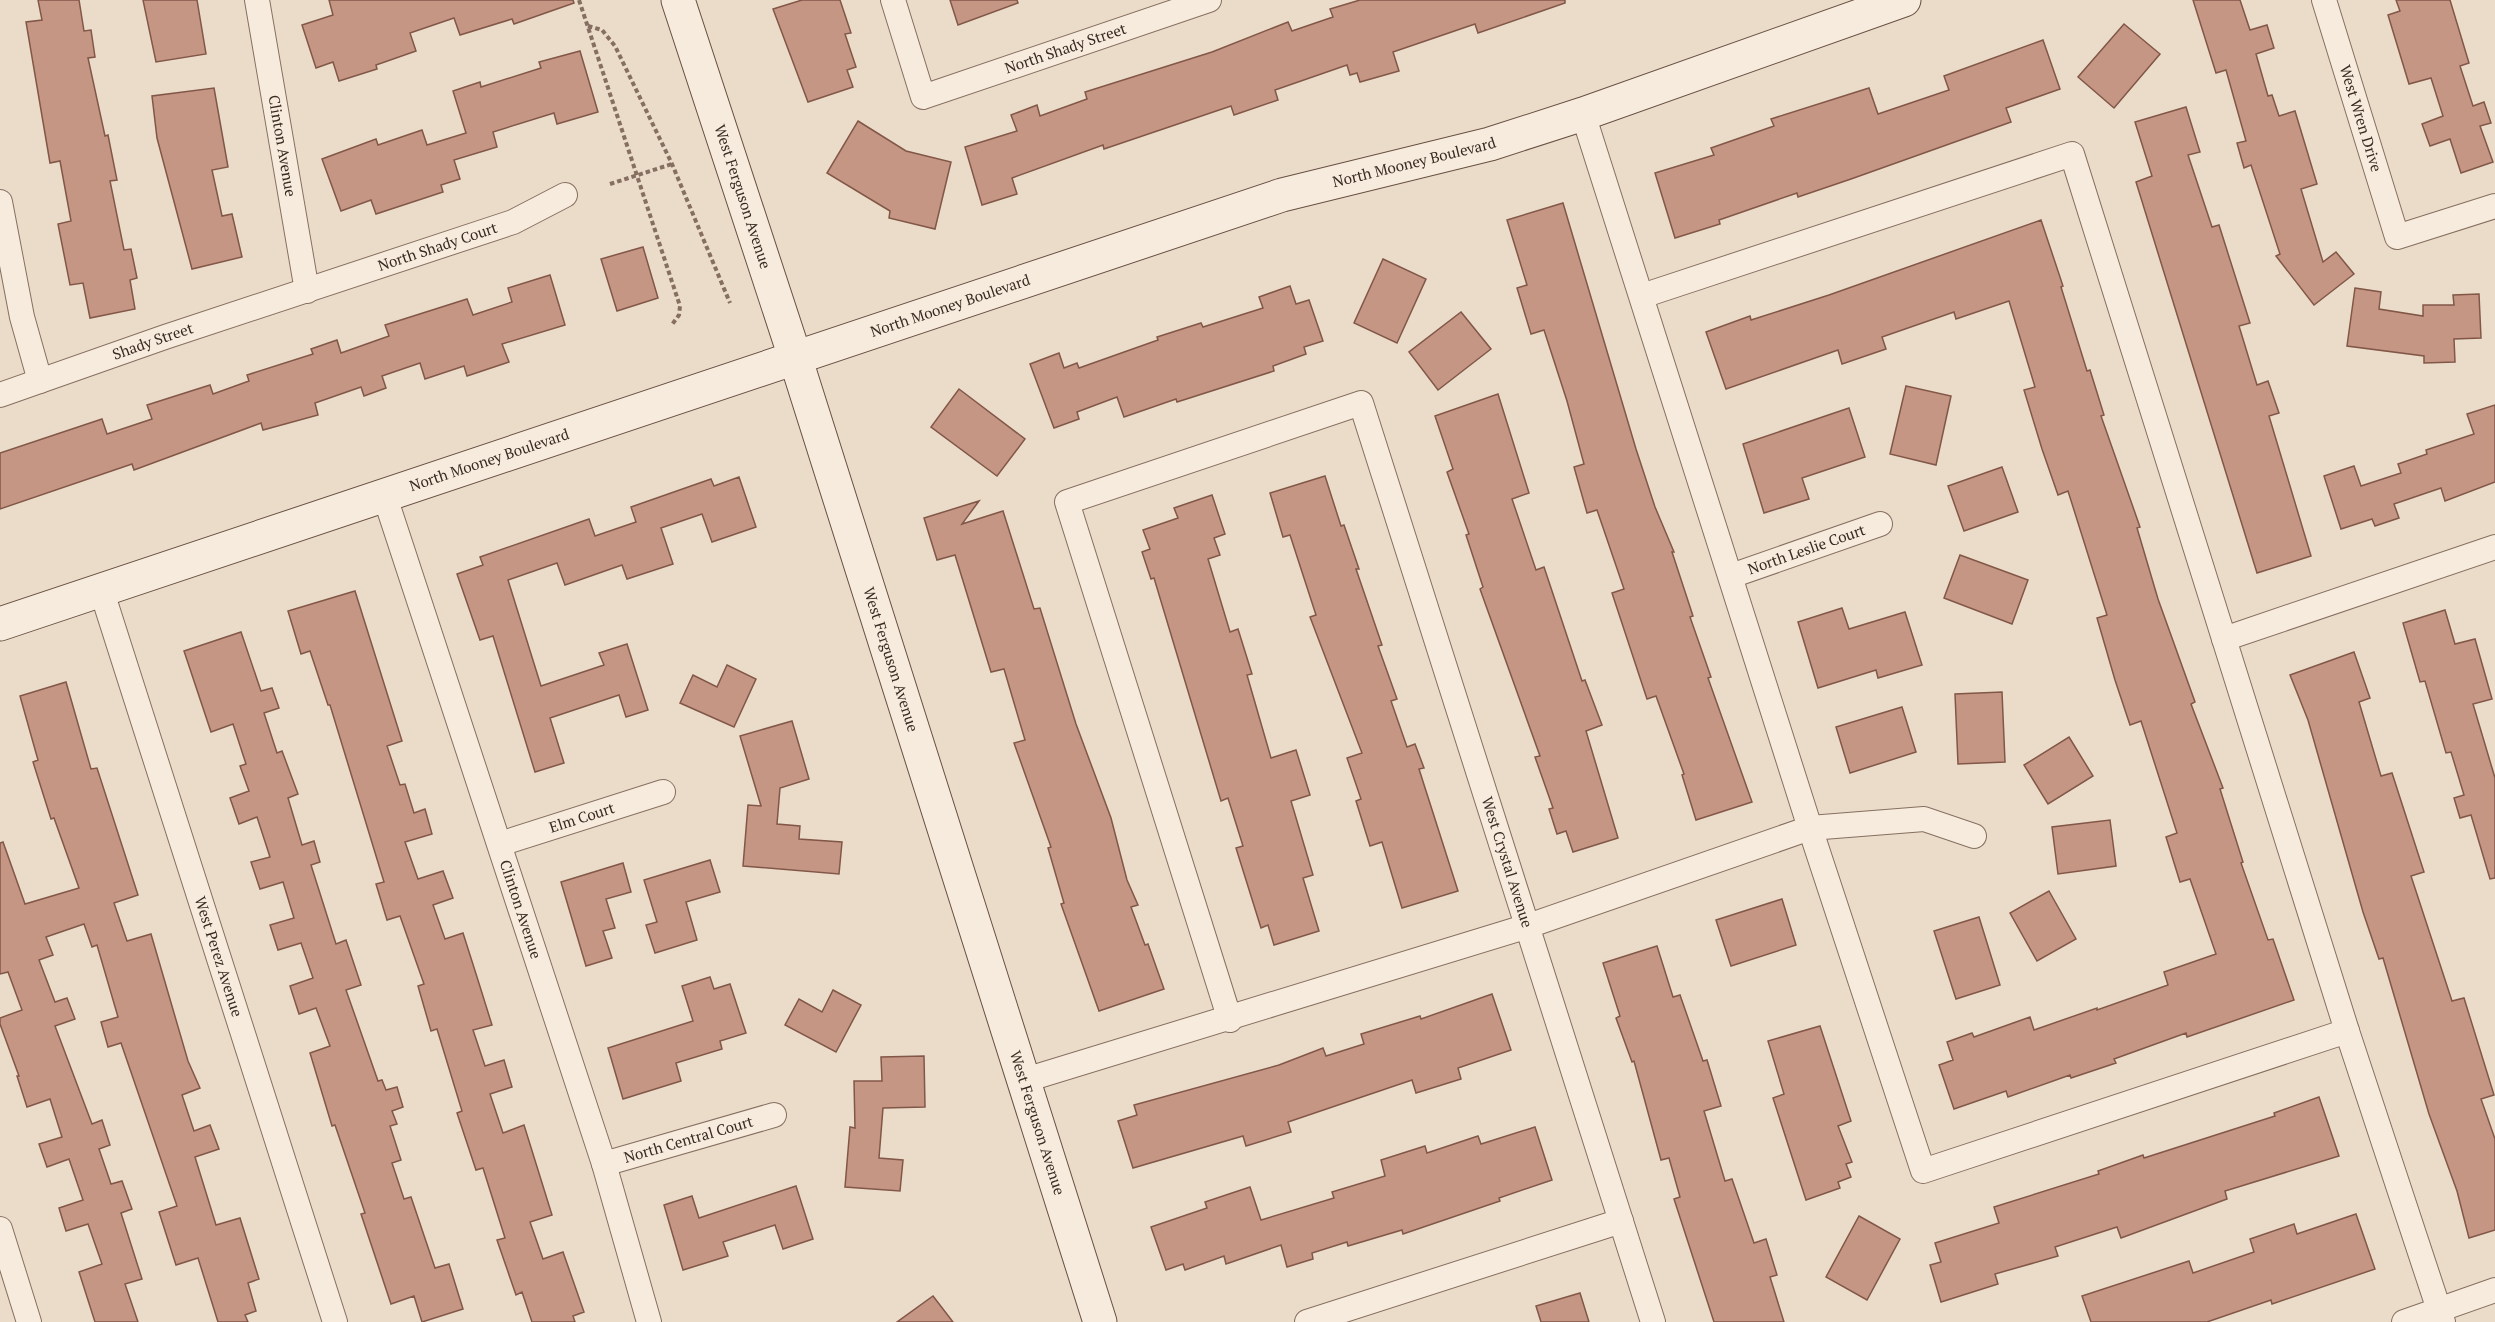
<svg xmlns="http://www.w3.org/2000/svg" width="2495" height="1322" viewBox="0 0 2495 1322" font-family="'PT Serif',serif">
  <style>
    .building { fill: #c59684; stroke: #825748; stroke-width: 1.5 }
    .lines { fill: none; stroke-linecap: round; stroke-linejoin: round }
    .street-casing { stroke: #866f60; stroke-width: 26 }
    .secondary-casing { stroke: #685043; stroke-width: 35 }
    .path { stroke: #866f60; stroke-width: 4; stroke-dasharray: 4.5 3; stroke-linecap: butt }
    .street { stroke: #f6ebdc; stroke-width: 24 }
    .secondary { stroke: #f6ebdc; stroke-width: 33 }
    .labels { text-anchor: middle; stroke-width: 5; stroke-linejoin: round; paint-order: stroke }
    .street-label { font-size: 15px; fill: #382922; stroke: #f3e8d9 }
  </style>
  <rect width="100%" height="100%" fill="#ebdcca"/>
  <g class="building">
    <polygon points="38,0 79,0 84,31 91,30 95,57 88,58 105,136 108,135 117,180 110,181 124,250 131,249 137,278 130,280 135,309 90,318 83,283 70,285 58,224 71,221 60,161 50,163 26,22 42,20"/>
    <polygon points="143,0 197,0 206,54 156,62"/>
    <polygon points="329,0 573,0 574,3 514,24 512,19 460,35 454,18 410,33 416,51 376,65 377,69 339,81 333,62 316,68 302,25 333,15"/>
    <polygon points="802,0 840,0 851,33 845,34 856,67 847,70 853,87 808,102 773,9"/>
    <polygon points="950,0 1017,0 1018,3 958,25"/>
    <polygon points="1360,0 1565,0 1565,3 1478,33 1475,24 1393,52 1399,71 1360,82 1357,73 1350,75 1347,65 1275,90 1278,100 1234,115 1231,106 1104,149 1103,145 1012,178 1017,194 982,205 965,147 1017,131 1011,115 1037,105 1040,116 1087,99 1085,92 1212,52 1288,22 1292,31 1333,17 1330,9"/>
    <polygon points="2193,0 2240,0 2250,30 2267,25 2274,48 2256,54 2268,96 2272,95 2279,116 2295,111 2317,184 2301,189 2323,262 2336,252 2354,274 2314,305 2276,256 2280,254 2251,165 2244,168 2237,143 2246,141 2226,70 2216,73"/>
    <polygon points="2396,0 2450,0 2469,63 2460,66 2473,106 2484,102 2491,123 2480,126 2493,162 2461,173 2450,139 2430,146 2422,124 2443,116 2431,78 2409,84 2388,15 2400,11"/>
    <polygon points="2124,24 2160,54 2114,108 2078,77"/>
    <polygon points="2043,40 2060,89 2006,108 2011,122 1851,179 1798,197 1797,193 1719,220 1720,224 1675,238 1655,173 1714,155 1711,148 1774,126 1771,119 1869,88 1878,114 1949,90 1944,76"/>
    <polygon points="580,51 598,112 557,124 554,113 493,132 497,147 454,160 460,179 441,185 443,192 376,214 371,200 341,211 322,159 376,139 378,145 422,130 427,145 466,133 453,91 480,82 481,87 541,68 539,62"/>
    <polygon points="214,88 228,167 212,170 222,216 232,214 242,257 192,269 157,138 152,96"/>
    <polygon points="2186,107 2200,152 2188,155 2212,227 2219,225 2250,323 2239,326 2257,385 2268,381 2279,413 2269,416 2311,556 2257,573 2136,182 2152,176 2135,122"/>
    <polygon points="858,121 906,151 951,162 935,229 889,218 890,211 827,173"/>
    <polygon points="1563,203 1636,449 1655,507 1674,552 1672,552 1693,616 1690,617 1711,677 1708,678 1752,802 1696,820 1682,775 1684,774 1656,696 1647,699 1612,593 1624,589 1597,510 1587,513 1574,467 1584,464 1567,401 1544,330 1531,334 1517,288 1527,285 1507,220"/>
    <polygon points="2041,220 2063,286 2061,287 2087,371 2090,370 2104,415 2101,416 2140,527 2137,528 2158,599 2195,702 2191,704 2223,788 2220,789 2243,862 2241,863 2268,940 2273,939 2294,1000 2187,1037 2186,1033 2114,1059 2116,1063 2071,1078 2070,1075 2008,1097 2006,1091 1954,1109 1939,1065 1953,1060 1947,1042 1972,1033 1974,1037 2030,1017 2034,1030 2097,1008 2097,1010 2168,985 2164,972 2216,954 2190,879 2180,882 2166,837 2177,833 2141,721 2130,725 2115,680 2097,618 2107,615 2068,491 2058,495 2042,449 2024,390 2035,387 2009,301 1956,319 1954,312 1882,337 1886,349 1842,364 1838,350 1726,389 1706,332 1750,316 1751,320 1829,295"/>
    <polygon points="643,247 658,298 617,311 601,259"/>
    <polygon points="1383,259 1426,279 1397,343 1354,323"/>
    <polygon points="550,275 565,325 502,344 509,362 467,376 464,366 425,379 420,363 382,376 386,388 364,396 361,387 315,403 318,415 263,430 261,423 134,470 132,464 0,509 0,453 102,419 107,434 152,419 147,405 210,385 213,394 249,381 247,375 313,354 311,349 337,340 341,353 389,336 385,325 467,299 473,315 512,302 508,288"/>
    <polygon points="1290,286 1296,304 1309,300 1323,341 1304,347 1306,354 1273,366 1274,371 1177,402 1176,399 1124,417 1117,397 1077,412 1079,419 1054,428 1030,364 1059,353 1064,368 1077,363 1079,368 1158,340 1157,337 1201,323 1203,327 1263,308 1259,297"/>
    <polygon points="2355,288 2381,292 2379,309 2423,316 2423,305 2454,305 2453,295 2479,294 2481,338 2454,339 2455,362 2424,363 2424,356 2347,346"/>
    <polygon points="1461,312 1491,349 1438,390 1409,352"/>
    <polygon points="1906,386 1951,396 1936,465 1890,454"/>
    <polygon points="959,389 1025,439 997,476 931,427"/>
    <polygon points="1498,394 1529,493 1512,499 1536,570 1544,567 1582,681 1585,680 1602,725 1586,731 1618,838 1573,852 1566,831 1557,834 1549,809 1553,808 1535,757 1540,756 1480,589 1483,587 1466,535 1469,534 1447,472 1453,469 1435,416"/>
    <polygon points="2495,405 2495,482 2445,501 2441,488 2394,504 2399,518 2375,526 2372,519 2341,529 2324,476 2354,466 2361,486 2401,473 2398,464 2427,454 2426,450 2474,434 2467,414"/>
    <polygon points="1849,408 1865,457 1802,478 1809,499 1764,513 1743,444"/>
    <polygon points="2002,467 2018,512 1964,531 1948,486"/>
    <polygon points="1325,476 1341,526 1344,525 1359,569 1356,569 1382,645 1378,646 1397,699 1391,701 1407,747 1415,744 1424,768 1419,769 1458,891 1402,908 1382,842 1370,846 1356,801 1361,799 1347,758 1362,753 1310,617 1316,615 1290,535 1283,537 1270,493"/>
    <polygon points="739,477 756,527 712,542 702,514 661,528 673,564 627,579 622,565 565,585 557,563 508,580 541,686 604,665 599,653 627,644 648,710 626,717 619,695 550,718 564,763 535,772 493,636 480,640 457,574 483,565 480,557 589,519 595,536 636,522 631,507 711,479 714,486"/>
    <polygon points="1212,495 1225,534 1214,538 1220,555 1208,559 1230,632 1238,629 1252,674 1247,675 1271,758 1296,750 1310,795 1291,801 1313,875 1303,878 1319,931 1274,945 1268,925 1261,928 1236,848 1243,846 1228,798 1221,801 1154,578 1151,579 1142,552 1150,549 1143,530 1178,518 1174,508"/>
    <polygon points="979,501 962,524 1003,511 1034,609 1040,608 1076,724 1111,818 1127,880 1138,905 1131,907 1145,945 1148,944 1164,989 1099,1011 1061,904 1064,903 1048,848 1051,847 1014,743 1025,740 1004,669 991,672 955,555 937,560 924,518"/>
    <polygon points="1960,555 2028,580 2012,624 1944,598"/>
    <polygon points="355,591 402,741 387,746 400,785 405,784 414,813 425,809 432,834 405,842 418,879 443,871 453,898 433,905 445,939 463,933 477,977 492,1025 473,1030 485,1066 504,1060 512,1087 490,1094 503,1133 524,1125 552,1215 530,1222 543,1259 563,1252 584,1312 573,1316 575,1322 532,1322 522,1292 516,1295 497,1240 505,1238 483,1168 476,1170 457,1113 462,1111 437,1029 431,1031 418,986 424,984 400,916 387,920 376,884 384,882 330,705 328,705 310,651 301,654 288,611"/>
    <polygon points="1842,608 1849,629 1905,612 1922,665 1878,678 1876,670 1818,688 1798,622"/>
    <polygon points="2445,610 2455,644 2475,639 2492,699 2473,704 2495,778 2495,878 2490,879 2471,815 2460,818 2454,798 2464,795 2451,752 2446,753 2425,681 2420,682 2403,623"/>
    <polygon points="241,632 261,691 272,688 279,708 264,713 277,753 282,751 298,794 288,798 302,845 314,841 320,862 311,865 336,944 346,940 361,985 346,990 378,1081 382,1080 386,1090 397,1087 403,1107 392,1111 397,1124 390,1126 401,1160 392,1163 404,1199 411,1197 435,1268 449,1264 463,1309 422,1322 414,1296 391,1304 361,1214 365,1213 335,1125 332,1126 310,1053 330,1046 316,1008 299,1014 290,986 313,978 301,943 278,950 270,925 294,918 283,882 260,889 251,862 270,857 257,817 239,824 230,798 249,791 240,766 246,764 233,724 211,732 184,651"/>
    <polygon points="2354,652 2370,698 2359,702 2381,776 2392,773 2424,872 2411,876 2452,1001 2464,998 2494,1095 2481,1099 2495,1139 2495,1230 2469,1238 2457,1191 2429,1114 2383,958 2379,959 2363,912 2308,720 2290,675"/>
    <polygon points="727,665 756,679 734,727 680,703 693,675 717,687"/>
    <polygon points="66,682 91,769 97,768 138,895 114,903 127,941 151,934 188,1061 200,1088 182,1095 194,1131 210,1125 219,1149 195,1157 216,1225 240,1218 259,1279 248,1283 256,1311 245,1315 248,1322 218,1322 198,1258 176,1265 159,1212 177,1206 121,1043 108,1047 101,1022 118,1017 97,945 92,947 84,924 46,937 53,955 39,960 55,1002 67,998 75,1019 55,1026 92,1124 102,1120 110,1145 99,1149 111,1184 122,1181 132,1209 121,1213 142,1279 125,1284 138,1322 95,1322 79,1272 102,1264 88,1224 66,1231 59,1208 83,1200 69,1159 47,1167 39,1144 62,1137 50,1099 27,1107 17,1076 19,1076 0,1024 0,1018 22,1010 8,972 0,974 0,843 3,842 25,904 79,888 54,818 51,819 33,762 38,760 20,696"/>
    <polygon points="2002,692 2005,762 1958,764 1955,694"/>
    <polygon points="1902,707 1916,752 1850,773 1836,727"/>
    <polygon points="792,721 809,779 780,788 777,824 800,826 799,839 842,842 839,874 743,866 748,805 761,806 740,736"/>
    <polygon points="2069,737 2093,776 2048,804 2024,765"/>
    <polygon points="2110,820 2116,866 2058,874 2052,827"/>
    <polygon points="710,860 720,892 686,902 697,940 655,953 646,925 657,922 644,880"/>
    <polygon points="623,863 631,892 606,899 615,928 603,931 612,958 586,966 561,882"/>
    <polygon points="2049,891 2076,939 2037,961 2010,913"/>
    <polygon points="1782,899 1796,945 1731,966 1716,920"/>
    <polygon points="1979,917 2000,985 1956,999 1934,931"/>
    <polygon points="1657,946 1673,997 1680,995 1703,1061 1707,1060 1721,1106 1704,1111 1725,1181 1732,1179 1754,1243 1766,1239 1777,1275 1770,1277 1784,1322 1714,1322 1674,1199 1680,1197 1669,1158 1661,1160 1634,1061 1632,1062 1616,1018 1620,1016 1603,963"/>
    <polygon points="710,977 714,989 730,984 746,1033 720,1041 722,1049 676,1063 681,1081 623,1099 608,1048 693,1021 682,986"/>
    <polygon points="833,990 861,1005 836,1052 785,1025 799,999 822,1012"/>
    <polygon points="1492,994 1511,1050 1458,1068 1461,1079 1416,1093 1412,1080 1288,1122 1291,1132 1246,1146 1243,1136 1133,1168 1118,1121 1137,1115 1134,1105 1279,1065 1323,1048 1326,1056 1364,1044 1361,1034 1420,1016 1421,1019"/>
    <polygon points="1820,1026 1851,1121 1838,1126 1852,1162 1846,1164 1851,1177 1838,1182 1840,1188 1806,1200 1773,1098 1784,1094 1768,1041"/>
    <polygon points="924,1056 925,1107 883,1108 879,1158 903,1160 900,1191 845,1187 850,1127 855,1128 854,1081 882,1081 881,1057"/>
    <polygon points="2319,1097 2339,1156 2225,1191 2227,1199 2121,1238 2117,1227 2055,1247 2058,1256 1995,1274 1998,1284 1941,1302 1930,1265 1941,1262 1935,1243 1999,1223 1994,1207 2099,1174 2098,1171 2143,1155 2144,1158 2275,1116 2274,1113"/>
    <polygon points="1535,1127 1552,1180 1499,1198 1500,1201 1403,1234 1402,1230 1348,1246 1347,1242 1312,1253 1313,1259 1287,1267 1281,1245 1226,1264 1224,1256 1185,1270 1183,1264 1166,1270 1151,1227 1207,1208 1205,1202 1250,1187 1261,1220 1334,1198 1332,1192 1385,1176 1381,1160 1425,1146 1427,1153 1478,1136 1481,1144"/>
    <polygon points="796,1186 813,1239 783,1249 775,1225 723,1242 728,1256 683,1270 664,1205 692,1196 699,1218"/>
    <polygon points="2356,1214 2375,1269 2272,1304 2271,1300 2207,1322 2091,1322 2082,1296 2189,1261 2193,1273 2254,1252 2250,1239 2294,1224 2297,1234"/>
    <polygon points="1859,1216 1900,1239 1867,1300 1826,1277"/>
    <polygon points="1580,1293 1589,1322 1541,1322 1536,1306"/>
    <polygon points="933,1296 953,1322 897,1322"/>
  </g>
  <g class="lines">
    <defs>
      <g id="street">
        <path id="s1" d="M 257,0 L 307,291"/>
        <path id="s2" d="M 893,0 L 923,97 L 1209,0"/>
        <path id="s3" d="M 2324,0 L 2397,237 L 2495,206"/>
        <polyline points="1583,114 1810,828 1923,1171 2347,1031 2443,1322"/>
        <polyline points="0,202 22,317 40,381"/>
        <polyline points="1642,296 2072,154 2347,1031"/>
        <path id="s4" d="M 0,395 L 165,337 L 513,222 L 565,195"/>
        <path id="s5" d="M 385,497 L 604,1164 L 649,1322"/>
        <path id="s6" d="M 1731,576 L 1880,524"/>
        <path id="s7" d="M 101,589 L 335,1322"/>
        <polyline points="2224,639 2495,547"/>
        <path id="s8" d="M 500,844 L 663,792"/>
        <path id="s9" d="M 1230,1020 L 1067,502 L 1361,403 L 1653,1322"/>
        <polyline points="1022,1081 1528,926 1810,828 1924,819 1974,836"/>
        <path id="s10" d="M 604,1164 L 774,1115"/>
        <polyline points="0,1229 29,1322"/>
        <polyline points="1307,1322 1621,1221"/>
        <polyline points="2404,1322 2495,1290"/>
      </g>
      <g id="secondary">
        <path id="s11" d="M 678,0 L 795,357 L 1100,1322"/>
        <path id="s12" d="M 0,624 L 1282,195 L 1490,144 L 1583,114 L 1904,0"/>
      </g>
    </defs>
    <use href="#street" class="street-casing"/>
    <use href="#secondary" class="secondary-casing"/>
    <g class="path">
      <polyline points="579,0 680,306 679,315 671,326"/>
      <polyline points="588,26 602,30 615,46 672,164 730,303"/>
      <polyline points="610,184 672,164"/>
    </g>
    <use href="#street" class="street"/>
    <use href="#secondary" class="secondary"/>
  </g>
  <g class="labels">
    <g class="street-label">
      <text dy="5" stroke="none"><textPath href="#s2" startOffset="252">North Shady Street</textPath></text>
      <text dy="5" stroke="none"><textPath href="#s3" startOffset="124">West Wren Drive</textPath></text>
      <text dy="5" stroke="none"><textPath href="#s1" startOffset="148">Clinton Avenue</textPath></text>
      <text dy="5" stroke="none"><textPath href="#s12" startOffset="1488">North Mooney Boulevard</textPath></text>
      <text dy="5" stroke="none"><textPath href="#s11" startOffset="207">West Ferguson Avenue</textPath></text>
      <text dy="5" stroke="none"><textPath href="#s4" startOffset="462">North Shady Court</textPath></text>
      <text dy="5" stroke="none"><textPath href="#s12" startOffset="1002">North Mooney Boulevard</textPath></text>
      <text dy="5" stroke="none"><textPath href="#s4" startOffset="162">Shady Street</textPath></text>
      <text dy="5" stroke="none"><textPath href="#s12" startOffset="516">North Mooney Boulevard</textPath></text>
      <text dy="5" stroke="none"><textPath href="#s6" startOffset="80">North Leslie Court</textPath></text>
      <text dy="5" stroke="none"><textPath href="#s11" startOffset="693">West Ferguson Avenue</textPath></text>
      <text dy="5" stroke="none"><textPath href="#s8" startOffset="86">Elm Court</textPath></text>
      <text dy="5" stroke="none"><textPath href="#s9" startOffset="1335">West Crystal Avenue</textPath></text>
      <text dy="5" stroke="none"><textPath href="#s5" startOffset="434">Clinton Avenue</textPath></text>
      <text dy="5" stroke="none"><textPath href="#s7" startOffset="386">West Perez Avenue</textPath></text>
      <text dy="5" stroke="none"><textPath href="#s11" startOffset="1179">West Ferguson Avenue</textPath></text>
      <text dy="5" stroke="none"><textPath href="#s10" startOffset="88">North Central Court</textPath></text>
    </g>
  </g>
</svg>
